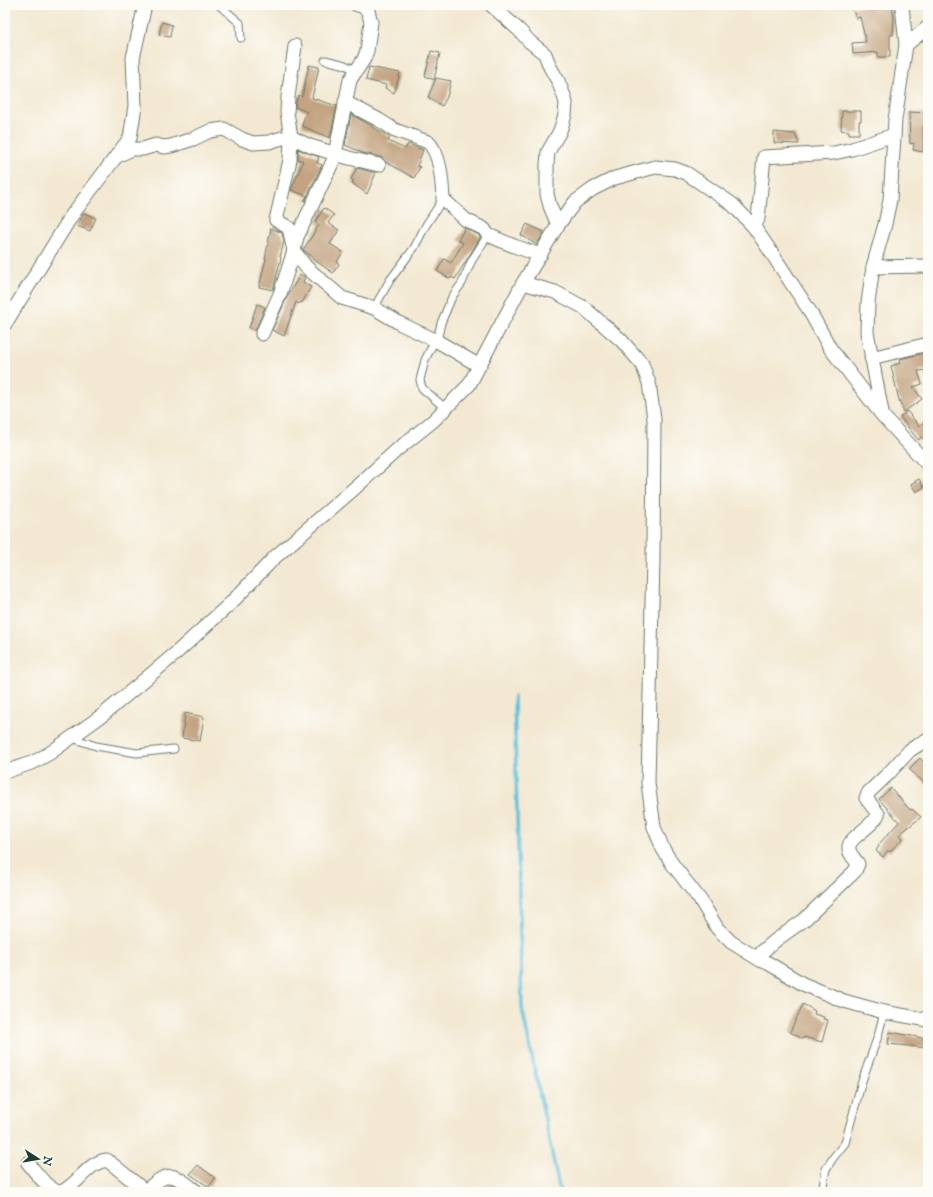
<svg xmlns="http://www.w3.org/2000/svg" width="933" height="1197" viewBox="0 0 933 1197" font-family="'IM FELL English',serif">
  <style>
    .lines { fill: none; stroke-linecap: round; stroke-linejoin: round }
    .stream { stroke: #5dc0dc; stroke-width: 3.5 }
    .building { fill: #c3a380 }
    .service-casing { stroke: #69796b; stroke-width: 9 }
    .minor-casing { stroke: #69796b; stroke-width: 15 }
    .service { stroke: #fff; stroke-width: 7 }
    .minor { stroke: #fff; stroke-width: 13 }
  </style>
  <rect width="100%" height="100%" fill="#fdfcf7"/>
  <filter id="ink" filterUnits="userSpaceOnUse"><feTurbulence type="fractalNoise" baseFrequency=".025" numOctaves="2"/><feDisplacementMap in="SourceGraphic" scale="8" xChannelSelector="R" yChannelSelector="G"/><feConvolveMatrix kernelMatrix="1 2 1 2 8 2 1 2 1" color-interpolation-filters="sRGB"/></filter>
  <filter id="wash" filterUnits="userSpaceOnUse"><feTurbulence type="fractalNoise" baseFrequency=".012" numOctaves="4" result="noise"/><feDisplacementMap in="SourceGraphic" scale="16" xChannelSelector="R" yChannelSelector="G"/><feGaussianBlur stdDeviation="0.9" result="paint"/><feColorMatrix in="noise" values="0 0 0 0 0 0 0 0 0 0 0 0 0 0 0 0 0 1.4 0 .05"/><feComposite in="paint" operator="in"/></filter>
  <g filter="url(#wash)">
    <rect width="100%" height="100%" fill="#f3e8d1"/>
    <g class="lines">
      <polyline class="stream" points="514,696 522,1008 560,1192"/>
    </g>
    <g id="blocks">
      <g class="building">
        <polygon points="871,5 892,5 894,19 893,35 890,35 890,57 878,57 878,52 853,54 852,43 866,42 860,17 856,18 852,8"/>
        <polygon points="162,22 172,25 170,37 159,35"/>
        <polygon points="431,51 440,53 434,80 425,76"/>
        <polygon points="309,65 319,67 312,98 337,106 330,138 302,126 304,118 307,112 295,107 296,102 299,95 302,97"/>
        <polygon points="369,67 400,73 396,88 394,93 385,88 386,85 366,80"/>
        <polygon points="436,78 451,81 447,97 442,106 428,97"/>
        <polygon points="842,111 861,111 861,121 859,121 859,134 849,134 849,131 841,130"/>
        <polygon points="909,112 928,113 928,124 923,126 923,152 913,150 914,143 910,144"/>
        <polygon points="351,114 372,126 372,127 390,137 388,141 405,149 408,144 423,150 417,166 420,167 414,178 386,162 381,157 363,153 345,145"/>
        <polygon points="774,132 795,134 799,144 774,143"/>
        <polygon points="298,149 319,157 317,163 322,165 305,201 304,201 307,196 291,190 303,161 298,159"/>
        <polygon points="357,168 376,173 367,194 352,183 354,181 351,179"/>
        <polygon points="324,208 334,215 328,223 339,230 330,244 343,252 337,262 339,264 333,273 313,259 314,258 303,250 319,225 315,222"/>
        <polygon points="84,213 96,218 90,231 77,226"/>
        <polygon points="527,224 544,232 537,245 521,235"/>
        <polygon points="271,228 282,233 284,241 280,257 281,258 273,290 259,287 266,259 265,259"/>
        <polygon points="465,228 479,235 480,238 455,279 451,277 450,279 437,271 444,259 451,263 463,243 458,240"/>
        <polygon points="300,275 305,277 303,282 311,287 302,303 301,302 299,304 296,302 284,336 272,330 288,295"/>
        <polygon points="257,304 265,307 255,331 249,328"/>
        <polygon points="928,352 928,370 918,371 922,384 913,387 922,399 904,412 899,400 891,366 901,363 900,359"/>
        <polygon points="907,411 919,426 928,419 928,444 922,437 918,440 900,417"/>
        <polygon points="919,479 924,487 916,492 911,484"/>
        <polygon points="185,713 204,717 200,741 182,738"/>
        <polygon points="920,758 928,766 928,786 909,769"/>
        <polygon points="891,788 910,810 912,809 921,817 899,835 903,838 890,852 888,850 883,857 876,851 879,846 878,845 899,822 879,799"/>
        <polygon points="803,1004 815,1011 814,1014 824,1017 823,1019 828,1020 822,1042 804,1037 803,1039 790,1032"/>
        <polygon points="890,1032 928,1039 928,1048 888,1044"/>
        <polygon points="198,1165 215,1178 209,1187 190,1174"/>
        <polygon points="173,1185 179,1188 184,1192 167,1192"/>
      </g>
    </g>
  </g>
  <g filter="url(#ink)">
    <use href="#blocks" fill-opacity="0" stroke="#69796b" stroke-width="1"/>
    <g class="lines">
      <defs>
        <g id="service">
          <polyline points="219,5 240,23 241,38"/>
          <polyline points="325,60 342,64 357,70"/>
          <polyline points="374,308 390,280 414,248 426,225 443,199"/>
          <polyline points="445,408 422,388 420,380 425,360 433,344 437,341 441,323 452,297 462,283 472,260 488,235"/>
          <polyline points="72,738 96,746 137,753 174,749"/>
          <polyline points="822,1192 826,1169 833,1158 845,1143 862,1081 878,1036 884,1012"/>
        </g>
        <g id="minor">
          <polyline points="491,5 519,30 530,42 545,54 550,67 558,81 564,96 566,103 565,115 560,131 548,152 547,165 547,194 550,206 558,225"/>
          <polyline points="906,45 928,27"/>
          <polyline points="295,46 288,97 287,112 291,137 290,160 276,220 289,228 294,251 306,267 342,298 374,308 401,324 437,341 478,365"/>
          <path d="M 345,102 L 379,120 L 395,130 L 428,142 C 441,154 442,182 443,199 L 466,220 L 484,229 L 488,235 L 514,246 L 540,255"/>
          <polyline points="117,156 132,149 143,149 156,145 164,147 171,146 193,139 210,131 224,129 242,139 253,143 269,142 282,138 291,137 310,146 349,158 379,165"/>
          <polyline points="754,227 758,219 764,157 834,153 852,149 894,135"/>
          <polyline points="873,267 928,266"/>
          <polyline points="523,283 555,292 583,307 621,340 642,364 649,383 654,419 653,558 648,783 654,827 663,849 673,865 701,901 717,928 731,942 760,960 768,963 803,984 844,1001 884,1012 928,1020"/>
          <polyline points="5,324 72,215 130,138 135,106 133,58 145,5"/>
          <polyline points="262,334 280,294 294,251 297,237 334,159 350,80 364,59 367,51 371,22 368,11 362,6 357,5"/>
          <polyline points="871,358 928,344"/>
          <polyline points="882,412 867,332 868,303 873,267 885,224 890,200 895,120 906,45 902,5"/>
          <polyline points="5,772 34,762 50,753 104,714 175,654 232,602 275,557 356,487 398,449 433,421 469,385 523,283 558,225 575,202 593,189 615,178 655,167 675,169 686,173 732,204 754,227 769,249 809,310 830,348 882,415 928,465"/>
          <path d="M 760,960 L 762,952 L 776,940 L 804,920 L 855,871 L 858,864 C 855,859 848,853 849,847 C 849,837 874,826 878,814 L 866,798 L 869,792 L 888,774 L 910,750 L 928,739"/>
          <path d="M 28,1163 C 36,1172 43,1184 54,1190 C 57,1192 62,1192 65,1190 C 80,1181 89,1162 107,1160 L 144,1190 L 147,1190 C 170,1168 175,1175 197,1192"/>
        </g>
      </defs>
      <use href="#service" class="service-casing"/>
      <use href="#minor" class="minor-casing"/>
      <use href="#service" class="service"/>
      <use href="#minor" class="minor"/>
    </g>
  </g>
  <rect width="933" height="1197" fill="none" stroke="#fdfcf7" stroke-width="20"/>
  <g transform="translate(38 1159) rotate(102)" stroke="#fdfcf7" stroke-width="3" paint-order="stroke">
  <path d="M0-3L7 15L0 10L-7 15Z" fill="#1f3d34"/>
  <text y="-6" font-size="11" font-weight="bold" text-anchor="middle" fill="#1f3d34">N</text>
  </g>
</svg>
